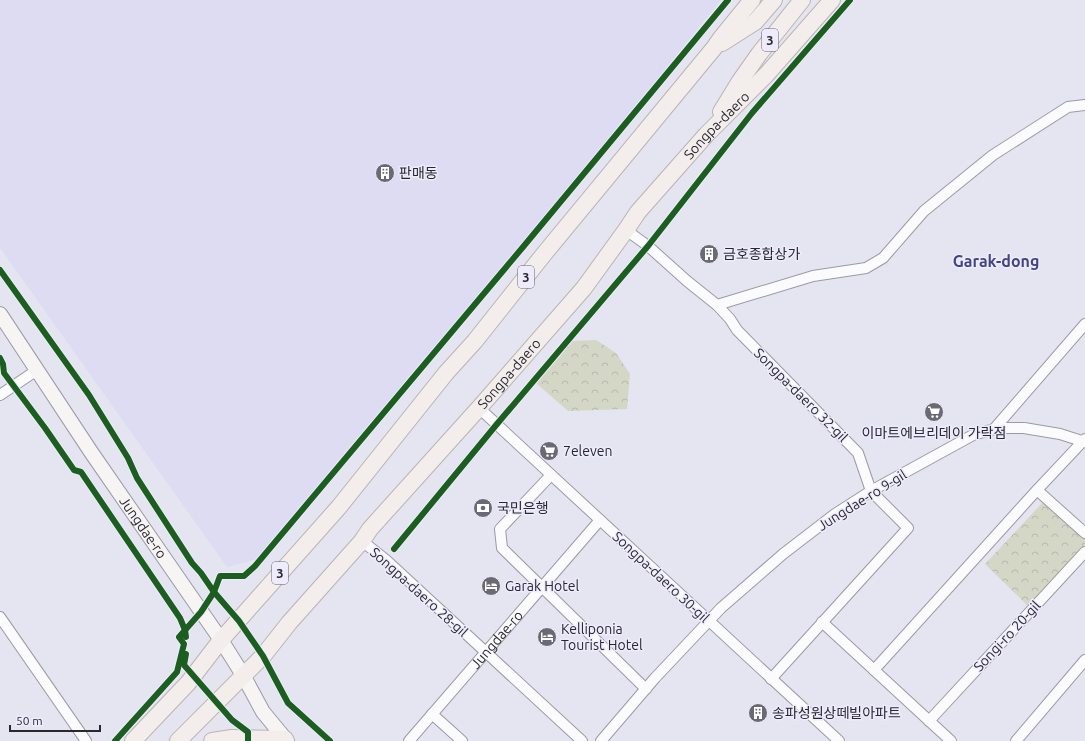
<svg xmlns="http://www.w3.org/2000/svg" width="1085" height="741" viewBox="0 0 1085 741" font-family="Ubuntu,'Noto Sans KR',sans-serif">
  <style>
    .built { fill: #dedcf3 }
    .park { fill: url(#park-crowns) }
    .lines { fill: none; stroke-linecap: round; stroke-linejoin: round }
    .minor-casing { stroke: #9b9aa4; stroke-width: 12 }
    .secondary-casing { stroke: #9b9aa4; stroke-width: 16 }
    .primary-casing { stroke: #bbb3b1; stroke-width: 18 }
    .minor { stroke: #fbfbfd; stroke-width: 10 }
    .secondary { stroke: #f7f4f4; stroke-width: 14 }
    .primary { stroke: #f3eeeb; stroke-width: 16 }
    .cycleway-casing { stroke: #eeecfc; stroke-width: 8 }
    .cycleway { stroke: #1b5e20; stroke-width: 6 }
    .labels { text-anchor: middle; stroke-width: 3; stroke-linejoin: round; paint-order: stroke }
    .shield { fill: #eeecfc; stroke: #64636e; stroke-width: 1 }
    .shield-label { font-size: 13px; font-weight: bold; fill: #292831 }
    .street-label { font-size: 14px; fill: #292831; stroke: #eeecfc }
    .poi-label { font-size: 14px; fill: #292831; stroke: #eeecfc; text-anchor: start }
    .quarter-label { font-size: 16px; font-weight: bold; fill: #434582; stroke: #eeecfc }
  </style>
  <defs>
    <pattern id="park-crowns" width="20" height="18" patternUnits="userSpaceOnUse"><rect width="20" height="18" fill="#d4d7c6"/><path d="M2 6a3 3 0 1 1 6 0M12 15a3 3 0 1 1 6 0" fill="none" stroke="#b6b9ab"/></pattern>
  </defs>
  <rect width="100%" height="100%" fill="#e5e4f1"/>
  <polygon class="built" points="0,0 721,0 523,247 258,559 227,567 0,248"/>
  <g class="park">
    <polygon points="596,340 616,353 630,374 627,409 568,411 536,383 572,341"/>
    <polygon points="1045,500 1085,537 1085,546 1029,607 985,564"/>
  </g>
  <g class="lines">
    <defs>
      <g id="minor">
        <polyline points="626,230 648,246 687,281 717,305 730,319 737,330 858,453 871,491 908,528 771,679"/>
        <polyline points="717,305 813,276 866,268 883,258 924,211 993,155 1068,107 1085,105"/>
        <polyline points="0,395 37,370"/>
        <polyline points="479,408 839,741"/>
        <polyline points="994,429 1085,324"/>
        <polyline points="551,475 500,529 502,548 646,689"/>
        <polyline points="1037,490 1085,533"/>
        <polyline points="362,541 386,560 582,741"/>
        <polyline points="0,617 86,741"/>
        <polyline points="822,622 951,741"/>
        <polyline points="874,670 1037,490 1085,439"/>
        <polyline points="432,714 462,741"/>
        <polyline points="929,721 1085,552"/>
        <path id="s1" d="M 409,741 L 600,520"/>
        <polyline points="601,741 655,678 721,608 783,554 835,514 871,491 973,435 998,428 1024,428 1060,434 1085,442"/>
        <polyline points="1016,741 1085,660"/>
      </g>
      <g id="secondary">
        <path id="s2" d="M 0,314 L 91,452 L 221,640 L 243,675 L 263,712 L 287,741"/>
      </g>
      <g id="primary">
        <polyline points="722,43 755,22 774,0"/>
        <polyline points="721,112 740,81 759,54 802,0"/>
        <polyline points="133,741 188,683 221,640 339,507 446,373 475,341 544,254 714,48 721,38 752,0"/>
        <path id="s3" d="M 178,741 L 263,656 L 289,623 L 362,541 L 370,529 L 479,408 L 584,288 L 626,230 L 638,212 L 706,135 L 766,75 L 832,0"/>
        <polyline points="212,741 232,738 285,739"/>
      </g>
    </defs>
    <use href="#minor" class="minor-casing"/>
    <use href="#secondary" class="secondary-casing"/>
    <use href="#primary" class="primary-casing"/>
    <use href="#minor" class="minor"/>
    <use href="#secondary" class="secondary"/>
    <use href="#primary" class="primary"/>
    <defs>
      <g id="cycleway">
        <polyline points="0,270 89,395 128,458 137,478 192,563 201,573 214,592 239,621 263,656 288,703 330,741"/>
        <polyline points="0,358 3,364 4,373 45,428 74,470 81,472 180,618 185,630 186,637"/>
        <polyline points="394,549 497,424 648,246 752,113 850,0"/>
        <polyline points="186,654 184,665 232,720 248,732 248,741"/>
        <polyline points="115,741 177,672 184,644 179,637 201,612 214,592 220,576 244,576 255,566 523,247 728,0"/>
      </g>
    </defs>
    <use href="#cycleway" class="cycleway-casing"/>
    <use href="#cycleway" class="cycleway"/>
  </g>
  <defs>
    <symbol id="building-disc" viewBox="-11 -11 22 22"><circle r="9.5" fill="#6b6a74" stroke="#eeecfc"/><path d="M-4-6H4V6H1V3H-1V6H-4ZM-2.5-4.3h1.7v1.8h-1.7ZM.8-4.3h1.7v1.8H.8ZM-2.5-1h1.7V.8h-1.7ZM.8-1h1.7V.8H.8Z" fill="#fff"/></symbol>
    <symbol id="supermarket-disc" viewBox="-11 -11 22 22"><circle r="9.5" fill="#6b6a74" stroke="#eeecfc"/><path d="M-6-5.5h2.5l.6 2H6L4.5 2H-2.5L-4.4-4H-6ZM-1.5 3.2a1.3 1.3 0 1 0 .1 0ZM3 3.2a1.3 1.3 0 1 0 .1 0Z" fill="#fff"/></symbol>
    <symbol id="bank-disc" viewBox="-11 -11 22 22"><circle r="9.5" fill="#6b6a74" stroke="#eeecfc"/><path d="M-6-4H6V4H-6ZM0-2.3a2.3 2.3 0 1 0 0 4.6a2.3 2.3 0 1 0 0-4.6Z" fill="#fff"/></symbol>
    <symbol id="hotel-disc" viewBox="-11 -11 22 22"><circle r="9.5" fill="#6b6a74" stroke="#eeecfc"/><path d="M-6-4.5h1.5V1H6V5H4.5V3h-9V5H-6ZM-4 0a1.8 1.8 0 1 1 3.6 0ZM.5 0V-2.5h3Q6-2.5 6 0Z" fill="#fff"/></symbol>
  </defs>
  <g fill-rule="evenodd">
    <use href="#building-disc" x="374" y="162" width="22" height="22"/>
    <use href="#building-disc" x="698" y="243" width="22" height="22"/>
    <use href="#supermarket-disc" x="923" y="401" width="22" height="22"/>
    <use href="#supermarket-disc" x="538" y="440" width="22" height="22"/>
    <use href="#bank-disc" x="472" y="497" width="22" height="22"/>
    <use href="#hotel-disc" x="480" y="575" width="22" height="22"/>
    <use href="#hotel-disc" x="536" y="626" width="22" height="22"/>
    <use href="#building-disc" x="747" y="702" width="22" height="22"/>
  </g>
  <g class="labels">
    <g class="shield">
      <rect x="762" y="29" width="16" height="22" rx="3"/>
      <rect x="518" y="266" width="16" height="22" rx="3"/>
      <rect x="272" y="562" width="16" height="22" rx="3"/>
    </g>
    <g class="shield-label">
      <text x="770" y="45">3</text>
      <text x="526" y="282">3</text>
      <text x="280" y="578">3</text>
    </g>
    <g class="street-label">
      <text dy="5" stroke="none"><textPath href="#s3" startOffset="819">Songpa-daero</textPath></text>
      <text dy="5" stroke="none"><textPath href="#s3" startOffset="495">Songpa-daero</textPath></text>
      <text transform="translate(801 395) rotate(45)" y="5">Songpa-daero 32-gil</text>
      <text transform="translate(862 500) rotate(-32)" y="5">Jungdae-ro 9-gil</text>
      <text dy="5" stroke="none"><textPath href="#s2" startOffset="257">Jungdae-ro</textPath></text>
      <text transform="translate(661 577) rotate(43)" y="5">Songpa-daero 30-gil</text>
      <text transform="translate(419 592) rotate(42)" y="5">Songpa-daero 28-gil</text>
      <text transform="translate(1007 636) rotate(-47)" y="5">Songi-ro 20-gil</text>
      <text dy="5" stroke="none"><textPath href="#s1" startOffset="134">Jungdae-ro</textPath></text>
    </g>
    <g class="poi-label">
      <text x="399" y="178">판매동</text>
      <text x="723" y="259">금호종합상가</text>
      <text x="934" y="438" text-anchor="middle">이마트에브리데이 가락점</text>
      <text x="563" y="456">7eleven</text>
      <text x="497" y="513">국민은행</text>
      <text x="505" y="591">Garak Hotel</text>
      <text x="561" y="634">Kelliponia<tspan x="561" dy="16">Tourist Hotel</tspan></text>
      <text x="772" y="718">송파성원상떼빌아파트</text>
    </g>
    <g class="quarter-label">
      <text x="996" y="267">Garak-dong</text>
    </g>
  </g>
  <path d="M10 725v6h90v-6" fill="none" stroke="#292831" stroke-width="2"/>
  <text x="16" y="725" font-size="12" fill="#292831" stroke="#eeecfc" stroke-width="3" paint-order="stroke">50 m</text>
</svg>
